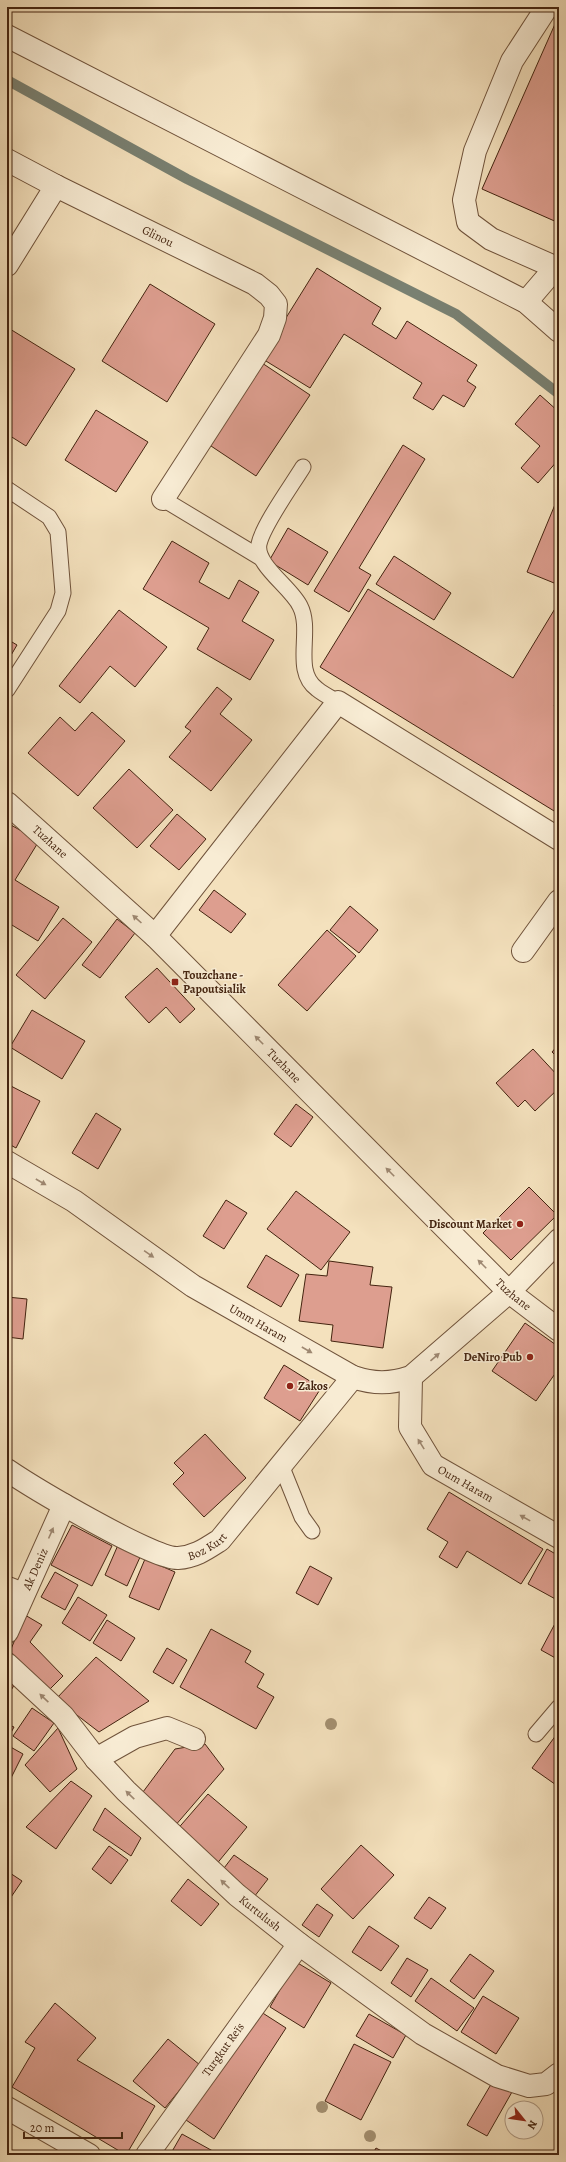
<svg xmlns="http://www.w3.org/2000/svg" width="566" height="2162" viewBox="0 0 566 2162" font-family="Alegreya,serif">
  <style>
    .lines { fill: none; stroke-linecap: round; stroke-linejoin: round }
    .stream { stroke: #798071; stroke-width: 10 }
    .building { fill: #dd9e8f; stroke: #442410 }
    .service-casing { stroke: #70533b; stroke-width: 17 }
    .minor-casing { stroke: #70533b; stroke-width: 24 }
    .tertiary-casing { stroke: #70533b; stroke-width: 24 }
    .service { stroke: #f8ecd4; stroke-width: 15 }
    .minor { stroke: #f8ecd4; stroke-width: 22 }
    .tertiary { stroke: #f8ecd4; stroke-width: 22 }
    .tree { fill: #a38f70 }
    .oneway { fill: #9e8872 }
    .poi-dot { fill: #8f2418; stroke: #f8ecd4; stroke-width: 1.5 }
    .labels { text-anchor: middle; stroke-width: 3; stroke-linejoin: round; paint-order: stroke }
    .street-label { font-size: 12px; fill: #442410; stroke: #f8ecd4 }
    .poi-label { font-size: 12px; font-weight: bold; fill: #442410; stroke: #f8ecd4; text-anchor: start }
  </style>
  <rect width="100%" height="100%" fill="#f4e1bd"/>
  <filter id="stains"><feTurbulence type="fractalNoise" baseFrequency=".005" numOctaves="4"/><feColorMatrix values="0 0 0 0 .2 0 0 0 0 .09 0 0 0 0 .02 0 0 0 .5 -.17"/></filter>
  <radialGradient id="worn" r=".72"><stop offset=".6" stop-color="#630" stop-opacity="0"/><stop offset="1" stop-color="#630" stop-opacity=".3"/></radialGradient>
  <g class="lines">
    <polyline class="stream" points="7,80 187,179 456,314 559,394"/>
  </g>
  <g class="building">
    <polygon points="559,15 559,223 482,189"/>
    <polygon points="317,268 381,308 372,324 396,339 407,321 477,365 467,381 476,387 464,407 443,395 433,410 413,398 422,383 344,334 310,388 261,358"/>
    <polygon points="150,284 215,324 167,402 102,361"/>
    <polygon points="10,329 75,369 26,446 7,434 7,333"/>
    <polygon points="259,361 310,395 256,476 205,442"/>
    <polygon points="540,395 559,412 559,459 538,483 521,468 540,446 515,424"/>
    <polygon points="96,410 148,442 116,492 65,460"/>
    <polygon points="403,445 425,459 359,568 371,575 349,612 314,591"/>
    <polygon points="559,495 559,585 527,572"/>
    <polygon points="288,528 328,552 308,585 269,561"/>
    <polygon points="172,541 209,563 199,582 229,599 239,580 259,592 242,621 274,640 250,680 197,649 209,628 143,589"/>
    <polygon points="394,556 451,593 434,620 376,584"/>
    <polygon points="368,589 513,678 559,602 559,698 554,706 559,709 559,772 556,777 559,779 559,814 320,667"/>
    <polygon points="119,610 167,647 135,687 110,666 80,703 59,686"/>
    <polygon points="7,639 17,645 7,662"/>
    <polygon points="217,687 232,699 220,714 252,740 211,791 169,757 191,731 185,727"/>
    <polygon points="92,712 125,741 78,796 28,753 60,717 75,731"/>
    <polygon points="129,769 173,810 137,848 93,808"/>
    <polygon points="177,814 206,839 179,870 150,846"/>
    <polygon points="11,825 39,841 15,880 59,907 38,941 7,922 7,832"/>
    <polygon points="214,890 246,914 231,933 199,910"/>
    <polygon points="350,906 378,930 359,953 330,930"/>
    <polygon points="63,918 92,942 45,999 16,975"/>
    <polygon points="117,919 135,933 100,978 82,965"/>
    <polygon points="327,930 356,956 307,1011 278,985"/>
    <polygon points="157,968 195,1009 180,1023 166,1007 149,1023 125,997"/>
    <polygon points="32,1010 85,1041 62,1079 10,1047"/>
    <polygon points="559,1044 559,1059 552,1052"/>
    <polygon points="533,1049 559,1077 559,1088 535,1111 525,1100 518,1107 496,1083"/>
    <polygon points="7,1084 40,1101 16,1148 7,1143"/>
    <polygon points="296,1104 313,1117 291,1147 274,1134"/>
    <polygon points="96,1113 121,1129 98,1169 72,1153"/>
    <polygon points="529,1187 557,1215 511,1260 483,1233"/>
    <polygon points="296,1191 350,1232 321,1270 267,1229"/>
    <polygon points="226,1200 247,1213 224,1249 203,1236"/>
    <polygon points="266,1255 299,1275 281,1307 247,1287"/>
    <polygon points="329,1261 373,1267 370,1285 392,1287 383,1348 331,1341 333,1325 299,1321 306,1274 327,1276"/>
    <polygon points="7,1297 27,1299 23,1339 7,1337"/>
    <polygon points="525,1323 559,1347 559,1368 536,1401 492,1371"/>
    <polygon points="284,1365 321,1388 300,1421 264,1398"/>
    <polygon points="205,1434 246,1478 204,1517 173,1484 184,1473 174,1463"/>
    <polygon points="449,1492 543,1549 521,1584 467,1551 457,1568 439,1557 448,1542 427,1529"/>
    <polygon points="72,1525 112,1546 92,1586 51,1565"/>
    <polygon points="118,1545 141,1555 127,1586 105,1575"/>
    <polygon points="547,1549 559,1556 559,1601 528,1584"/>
    <polygon points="145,1559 175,1572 159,1610 129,1597"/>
    <polygon points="310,1566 332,1578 318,1605 296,1593"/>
    <polygon points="55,1572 78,1585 65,1610 41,1597"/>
    <polygon points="78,1597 107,1615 90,1641 62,1623"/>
    <polygon points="25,1615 42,1625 30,1642 63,1676 47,1692 9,1654"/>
    <polygon points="559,1616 559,1660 541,1650"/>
    <polygon points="107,1620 135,1638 121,1661 93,1643"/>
    <polygon points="211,1629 251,1651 245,1662 264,1674 257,1687 274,1697 256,1729 180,1687"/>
    <polygon points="167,1648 187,1660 173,1684 153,1672"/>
    <polygon points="96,1657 149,1701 99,1732 56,1699"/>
    <polygon points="7,1676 16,1682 7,1697"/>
    <polygon points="32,1708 54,1723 34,1751 13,1736"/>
    <polygon points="7,1724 14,1727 7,1740"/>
    <polygon points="58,1728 77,1769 50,1792 25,1765"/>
    <polygon points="559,1731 559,1787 532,1768"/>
    <polygon points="205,1744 224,1769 174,1827 140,1796 175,1749"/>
    <polygon points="7,1745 23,1754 11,1778 7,1776"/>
    <polygon points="71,1781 92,1796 56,1849 26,1827"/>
    <polygon points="208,1794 247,1827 215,1866 175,1832"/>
    <polygon points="105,1808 141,1838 131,1856 93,1830"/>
    <polygon points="361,1845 394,1875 353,1919 321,1889"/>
    <polygon points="109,1846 128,1860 111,1884 92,1869"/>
    <polygon points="234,1855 268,1879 254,1897 221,1872"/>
    <polygon points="7,1871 22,1881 7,1903"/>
    <polygon points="188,1879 219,1904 201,1926 171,1901"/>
    <polygon points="429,1897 446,1908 431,1929 414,1918"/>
    <polygon points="317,1904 333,1915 319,1937 302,1925"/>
    <polygon points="369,1926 399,1946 381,1971 352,1952"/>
    <polygon points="470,1954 494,1971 474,1999 450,1981"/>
    <polygon points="407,1958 428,1970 411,1997 391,1983"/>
    <polygon points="296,1962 331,1983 304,2028 270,2007"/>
    <polygon points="431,1978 474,2008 457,2031 415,2001"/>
    <polygon points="483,1996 519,2018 496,2054 461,2032"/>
    <polygon points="55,2003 96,2038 77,2060 155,2106 126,2155 12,2087 35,2048 25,2042"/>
    <polygon points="258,2010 286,2028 214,2139 186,2120"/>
    <polygon points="369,2014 406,2035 393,2058 356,2036"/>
    <polygon points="168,2039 200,2065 165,2108 133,2081"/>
    <polygon points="354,2044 391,2062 361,2120 325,2101"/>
    <polygon points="493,2081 512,2092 487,2136 467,2125"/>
    <polygon points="182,2134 220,2155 170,2155"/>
    <polygon points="376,2148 389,2155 372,2155"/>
  </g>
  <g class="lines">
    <defs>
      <g id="service">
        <path d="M 303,467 C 292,485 263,525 259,544 C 255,565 291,587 300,606 C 313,631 292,671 317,689 C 323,694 331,698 338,702"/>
        <polyline points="7,489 49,517 58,532 63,593 58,611 7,690"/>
        <polyline points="163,499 261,558"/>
        <polyline points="281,1465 302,1517 312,1531"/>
        <polyline points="7,1584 25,1591"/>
        <polyline points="536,1734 559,1707"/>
      </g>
      <g id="minor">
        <polyline points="547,7 512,61 475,151 464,200 468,222 491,239 559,269"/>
        <polyline points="7,36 526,302 559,331"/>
        <path id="s1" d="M 7,160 L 56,186 L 255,284 L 269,295 L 276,304 L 275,318 L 269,335 L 163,499"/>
        <polyline points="7,265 56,186"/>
        <polyline points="526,302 556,267"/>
        <polyline points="155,936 338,702 559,839"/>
        <polyline points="523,951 559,901"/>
        <path id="s2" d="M 411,1377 L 410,1427 L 433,1465 L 559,1537"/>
        <path id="s3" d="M 7,1470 C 32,1487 154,1560 178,1558 C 195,1557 206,1549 220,1540 L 353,1377"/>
        <path id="s4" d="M 7,1632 L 64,1505"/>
        <path id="s5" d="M 7,1664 L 63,1716 L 96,1759 L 126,1791 L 237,1895 L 299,1944 L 423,2034 L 497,2076 L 529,2086 L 546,2084 L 559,2074"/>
        <polyline points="96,1759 135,1737 167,1728 194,1739"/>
        <path id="s6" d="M 147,2155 L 299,1944"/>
      </g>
      <g id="tertiary">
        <path id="s7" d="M 7,803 L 155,936 L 509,1292 L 559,1330"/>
        <path id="s8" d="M 7,1162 L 74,1201 L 193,1286 L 353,1377 C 374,1384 390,1384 411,1377 L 509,1292 L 559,1240"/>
        <polyline points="7,2108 89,2155"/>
      </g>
    </defs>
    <use href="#service" class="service-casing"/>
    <use href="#minor" class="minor-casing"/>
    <use href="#tertiary" class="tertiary-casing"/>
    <use href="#service" class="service"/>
    <use href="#minor" class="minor"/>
    <use href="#tertiary" class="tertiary"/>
  </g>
  <g class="tree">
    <circle cx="331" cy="1724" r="6"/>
    <circle cx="322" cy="2107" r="6"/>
    <circle cx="370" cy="2136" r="6"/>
  </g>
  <defs><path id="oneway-solid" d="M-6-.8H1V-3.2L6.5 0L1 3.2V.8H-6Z"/></defs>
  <g class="oneway">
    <use href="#oneway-solid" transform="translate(137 919) rotate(-138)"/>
    <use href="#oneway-solid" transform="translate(259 1040) rotate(-135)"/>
    <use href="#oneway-solid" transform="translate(390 1172) rotate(-135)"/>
    <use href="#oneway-solid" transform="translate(41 1182) rotate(30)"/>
    <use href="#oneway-solid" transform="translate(149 1254) rotate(35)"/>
    <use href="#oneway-solid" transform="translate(482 1264) rotate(-135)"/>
    <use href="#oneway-solid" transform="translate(307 1350) rotate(30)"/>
    <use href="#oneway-solid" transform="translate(435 1357) rotate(-41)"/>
    <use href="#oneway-solid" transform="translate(421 1444) rotate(-122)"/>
    <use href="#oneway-solid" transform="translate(525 1518) rotate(-151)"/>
    <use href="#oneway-solid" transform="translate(51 1533) rotate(-66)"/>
    <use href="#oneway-solid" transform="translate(44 1698) rotate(-137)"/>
    <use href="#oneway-solid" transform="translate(130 1795) rotate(-136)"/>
    <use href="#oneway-solid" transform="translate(225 1884) rotate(-137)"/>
  </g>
  <g class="poi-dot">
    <rect x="171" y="978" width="8" height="8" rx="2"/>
    <circle cx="520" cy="1224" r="4"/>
    <circle cx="530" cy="1357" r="4"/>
    <circle cx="290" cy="1386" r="4"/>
  </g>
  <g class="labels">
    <g class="street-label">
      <text dy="4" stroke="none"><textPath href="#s1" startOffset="169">Glinou</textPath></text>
      <text dy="4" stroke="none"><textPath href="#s7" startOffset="58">Tuzhane</textPath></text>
      <text dy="4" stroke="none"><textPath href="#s7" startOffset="382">Tuzhane</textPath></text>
      <text dy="4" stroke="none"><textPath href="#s7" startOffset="706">Tuzhane</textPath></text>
      <text dy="4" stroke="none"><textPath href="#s8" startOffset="299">Umm Haram</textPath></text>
      <text dy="4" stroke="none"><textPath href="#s2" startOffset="132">Oum Haram</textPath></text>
      <text dy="4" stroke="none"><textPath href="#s3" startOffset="225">Boz Kurt</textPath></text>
      <text dy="4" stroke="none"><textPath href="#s4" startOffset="69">Ak Deniz</textPath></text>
      <text dy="4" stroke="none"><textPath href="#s5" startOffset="356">Kurtulush</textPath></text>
      <text dy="4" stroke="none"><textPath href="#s6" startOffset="130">Turgkut Reïs</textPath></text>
    </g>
    <g class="poi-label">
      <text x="183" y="979">Touzchane -<tspan x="183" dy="14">Papoutsialik</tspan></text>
      <text x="512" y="1228" text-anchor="end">Discount Market</text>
      <text x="522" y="1361" text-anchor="end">DeNiro Pub</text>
      <text x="298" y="1390">Zakos</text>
    </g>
  </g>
  <rect width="566" height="2162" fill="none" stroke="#f4e1bd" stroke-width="24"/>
  <rect x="8" y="8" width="550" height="2146" fill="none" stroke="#442410" stroke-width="2"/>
  <rect x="12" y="12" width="542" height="2138" fill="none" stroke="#442410"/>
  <g transform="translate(524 2120) rotate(120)"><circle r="19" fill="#f8ecd4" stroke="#b09c86"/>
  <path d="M0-3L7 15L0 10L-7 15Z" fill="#8f2418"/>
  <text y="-6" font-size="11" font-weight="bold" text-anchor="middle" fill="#442410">N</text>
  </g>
  <path d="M24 2132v6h98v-6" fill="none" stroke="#442410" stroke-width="2"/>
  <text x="30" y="2132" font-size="12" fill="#442410" stroke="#f8ecd4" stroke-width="3" paint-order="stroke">20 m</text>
  <rect width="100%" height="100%" filter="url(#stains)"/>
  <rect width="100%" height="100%" fill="url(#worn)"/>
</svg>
